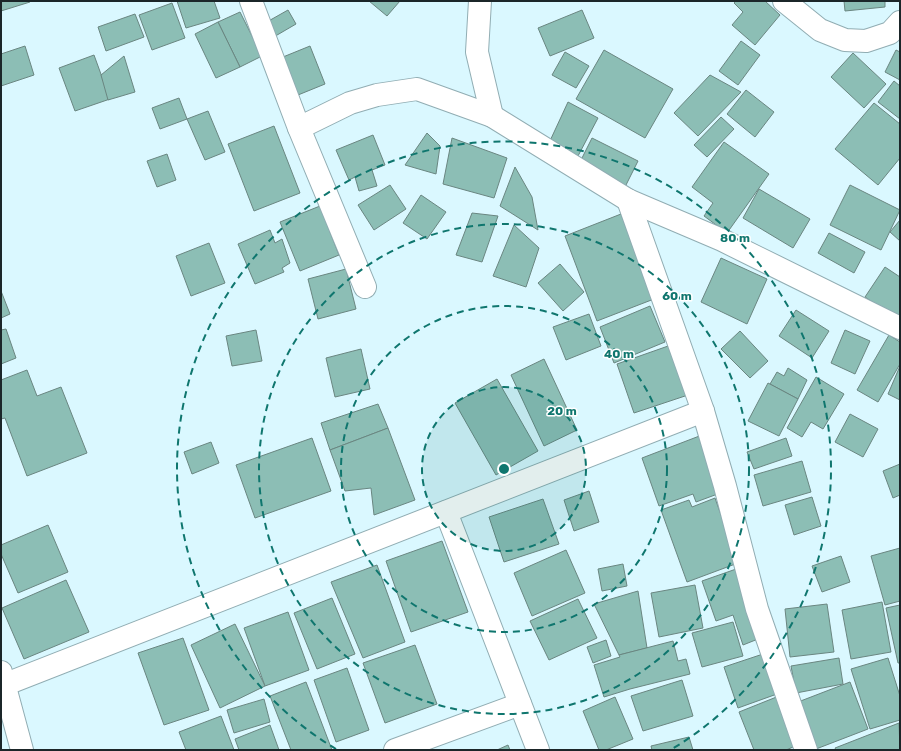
<svg xmlns="http://www.w3.org/2000/svg" width="901" height="751" viewBox="0 0 901 751" font-family="Rubik,sans-serif">
  <style>
    .building { fill: #8cbeb5; stroke: #6a8681 }
    .lines { fill: none; stroke-linecap: round; stroke-linejoin: round }
    .minor-casing { stroke: #91adb3; stroke-width: 24 }
    .minor { stroke: #fff; stroke-width: 22 }
    .ring { fill: none; stroke: #0f766e; stroke-width: 2; stroke-dasharray: 7 5 }
    .centre { fill: #0f766e; stroke: #fff; stroke-width: 2 }
    .ring-label { font-size: 12px; text-anchor: middle; font-weight: bold; fill: #0f766e; stroke: #fff; stroke-width: 3; stroke-linejoin: round; paint-order: stroke }
  </style>
  <rect width="100%" height="100%" fill="#daf8ff"/>
  <g class="building">
    <polygon points="1,1 30,1 30,2 1,11"/>
    <polygon points="177,1 214,1 220,18 186,28"/>
    <polygon points="369,1 400,1 387,16"/>
    <polygon points="736,1 765,1 780,15 755,45 732,25 743,12 734,3"/>
    <polygon points="844,1 885,1 885,7 845,11"/>
    <polygon points="172,3 185,38 152,50 139,15"/>
    <polygon points="288,10 296,24 272,38 265,23"/>
    <polygon points="582,10 594,38 550,56 538,28"/>
    <polygon points="240,12 262,56 240,67 218,22"/>
    <polygon points="135,14 144,37 106,51 98,27"/>
    <polygon points="218,22 240,67 216,78 195,34"/>
    <polygon points="741,41 760,55 738,85 719,71"/>
    <polygon points="25,46 34,75 1,86 1,54"/>
    <polygon points="310,46 325,84 298,95 283,57"/>
    <polygon points="604,50 673,89 645,138 576,99"/>
    <polygon points="896,50 900,52 900,80 885,72"/>
    <polygon points="565,52 589,66 576,88 552,75"/>
    <polygon points="853,53 886,84 864,108 831,77"/>
    <polygon points="94,55 110,99 75,111 59,68"/>
    <polygon points="124,56 135,92 108,100 101,75"/>
    <polygon points="710,75 741,92 698,136 674,113"/>
    <polygon points="894,81 900,86 900,119 878,102"/>
    <polygon points="746,90 774,112 755,137 727,114"/>
    <polygon points="179,98 187,119 160,129 152,108"/>
    <polygon points="568,102 598,118 578,156 549,143"/>
    <polygon points="874,103 900,124 900,158 878,185 835,149"/>
    <polygon points="208,111 225,152 205,160 187,119"/>
    <polygon points="721,117 734,129 707,157 694,145"/>
    <polygon points="274,126 300,193 254,211 228,144"/>
    <polygon points="427,133 440,146 436,174 405,165"/>
    <polygon points="373,135 385,165 372,170 377,186 359,191 355,177 349,180 336,150"/>
    <polygon points="452,138 507,158 494,198 443,184"/>
    <polygon points="592,138 638,161 624,189 578,166"/>
    <polygon points="724,142 769,174 727,233 704,216 713,203 692,187"/>
    <polygon points="167,154 176,180 157,187 147,161"/>
    <polygon points="515,167 532,197 538,230 500,206"/>
    <polygon points="390,185 406,209 374,230 358,205"/>
    <polygon points="850,185 900,210 881,250 830,225"/>
    <polygon points="759,189 810,219 793,248 743,218"/>
    <polygon points="421,195 446,212 427,239 403,223"/>
    <polygon points="320,206 339,255 300,271 280,222"/>
    <polygon points="472,213 498,216 482,262 456,255"/>
    <polygon points="621,214 654,299 597,321 565,236"/>
    <polygon points="900,220 900,241 890,232"/>
    <polygon points="514,225 539,248 526,287 493,276"/>
    <polygon points="270,230 275,243 282,239 290,263 282,268 284,272 255,284 238,244"/>
    <polygon points="829,233 865,252 854,273 818,253"/>
    <polygon points="209,243 225,283 191,296 176,256"/>
    <polygon points="721,258 767,279 747,324 701,302"/>
    <polygon points="560,264 584,292 563,311 538,283"/>
    <polygon points="885,267 900,277 900,321 865,297"/>
    <polygon points="346,269 356,309 318,319 308,279"/>
    <polygon points="1,291 10,314 1,318"/>
    <polygon points="650,306 665,342 614,363 600,327"/>
    <polygon points="796,310 829,331 812,358 779,336"/>
    <polygon points="589,314 601,346 566,360 553,327"/>
    <polygon points="6,329 16,358 1,364 1,330"/>
    <polygon points="256,330 262,361 232,366 226,336"/>
    <polygon points="845,330 870,341 855,374 831,363"/>
    <polygon points="740,331 768,361 750,378 721,349"/>
    <polygon points="889,335 900,342 900,364 878,402 857,390"/>
    <polygon points="671,345 688,395 634,413 617,364"/>
    <polygon points="361,349 370,389 335,397 326,358"/>
    <polygon points="544,359 577,430 544,446 511,375"/>
    <polygon points="900,366 900,400 888,394"/>
    <polygon points="788,368 807,380 798,399 770,384 777,372 784,376"/>
    <polygon points="27,370 37,396 61,387 87,453 27,476 5,418 1,419 1,380"/>
    <polygon points="816,377 844,394 823,429 811,422 802,437 787,428"/>
    <polygon points="497,379 538,451 496,475 455,403"/>
    <polygon points="768,383 798,399 779,436 748,421"/>
    <polygon points="378,404 388,428 330,450 321,423"/>
    <polygon points="850,414 878,429 863,457 835,442"/>
    <polygon points="388,428 415,500 374,515 371,488 345,491 330,450"/>
    <polygon points="702,435 723,492 696,502 693,494 659,506 642,458"/>
    <polygon points="312,438 331,491 255,518 236,465"/>
    <polygon points="786,438 792,456 754,469 747,452"/>
    <polygon points="211,442 219,463 192,474 184,452"/>
    <polygon points="802,461 811,492 763,506 754,475"/>
    <polygon points="900,464 900,495 893,498 883,471"/>
    <polygon points="589,491 599,522 574,531 564,500"/>
    <polygon points="812,497 821,526 794,535 785,505"/>
    <polygon points="715,498 738,563 687,582 661,510 689,500 692,507"/>
    <polygon points="543,499 559,544 504,562 489,517"/>
    <polygon points="48,525 68,572 18,593 1,554 1,545"/>
    <polygon points="442,541 468,612 411,632 386,561"/>
    <polygon points="900,548 900,601 885,605 871,556"/>
    <polygon points="566,550 585,593 532,616 514,573"/>
    <polygon points="841,556 850,582 822,592 812,566"/>
    <polygon points="623,564 627,586 602,591 598,569"/>
    <polygon points="377,565 405,642 363,658 331,582"/>
    <polygon points="739,568 763,637 743,645 733,615 716,621 702,581"/>
    <polygon points="66,580 89,632 24,659 2,608"/>
    <polygon points="695,585 703,628 659,637 651,593"/>
    <polygon points="638,591 647,648 619,655 594,604"/>
    <polygon points="332,598 355,654 317,669 294,613"/>
    <polygon points="578,599 597,638 549,660 530,621"/>
    <polygon points="882,602 891,652 851,659 842,610"/>
    <polygon points="827,604 834,652 790,657 785,609"/>
    <polygon points="900,605 900,663 898,663 886,608"/>
    <polygon points="288,612 309,670 265,686 244,628"/>
    <polygon points="733,622 743,656 702,667 692,633"/>
    <polygon points="235,624 265,686 220,708 191,645"/>
    <polygon points="183,638 209,710 164,725 138,653"/>
    <polygon points="606,640 611,656 593,663 587,647"/>
    <polygon points="673,641 678,661 686,659 690,674 630,689 604,697 594,665 620,657 619,655"/>
    <polygon points="415,645 437,704 385,723 363,663"/>
    <polygon points="763,654 777,694 738,708 724,667"/>
    <polygon points="839,658 843,684 796,693 791,666"/>
    <polygon points="888,658 900,696 900,720 870,729 851,669"/>
    <polygon points="347,668 369,730 336,742 314,680"/>
    <polygon points="682,680 693,716 643,731 631,696"/>
    <polygon points="306,682 332,750 291,750 270,696"/>
    <polygon points="850,682 868,729 816,749 798,702"/>
    <polygon points="779,696 798,745 786,750 754,750 739,712"/>
    <polygon points="615,697 633,739 606,750 599,750 583,711"/>
    <polygon points="264,699 270,722 234,733 227,710"/>
    <polygon points="221,716 234,750 186,750 179,732"/>
    <polygon points="899,723 900,750 836,750 835,748"/>
    <polygon points="270,725 279,750 239,750 235,739"/>
    <polygon points="689,737 693,750 652,750 651,746"/>
    <polygon points="508,745 510,750 497,750"/>
  </g>
  <g class="lines">
    <defs>
      <g id="minor">
        <polyline points="251,1 299,128 365,287"/>
        <polyline points="480,1 477,52 492,116"/>
        <polyline points="784,1 820,30 845,40 866,41 890,33 900,22"/>
        <polyline points="299,128 350,103 377,95 417,89 492,116 628,200 722,240 900,328"/>
        <polyline points="628,200 703,411 725,486 757,609 806,750"/>
        <polyline points="446,512 538,750"/>
        <polyline points="1,672 22,750"/>
        <polyline points="1,686 703,411"/>
        <polyline points="395,750 520,704"/>
      </g>
    </defs>
    <use href="#minor" class="minor-casing"/>
    <use href="#minor" class="minor"/>
  </g>
  <circle cx="504" cy="469" r="82" fill="#0f766e" fill-opacity=".12"/>
  <g class="ring">
    <circle cx="504" cy="469" r="82"/>
    <circle cx="504" cy="469" r="163"/>
    <circle cx="504" cy="469" r="245"/>
    <path d="M336 749A327 327 0 1 1 672 749"/>
  </g>
  <circle cx="504" cy="469" r="6" class="centre"/>
  <g class="ring-label">
    <text x="735" y="242">80 m</text>
    <text x="677" y="300">60 m</text>
    <text x="619" y="358">40 m</text>
    <text x="562" y="415">20 m</text>
  </g>
  <rect width="901" height="751" fill="none" stroke="#1b2629" stroke-width="4"/>
</svg>
